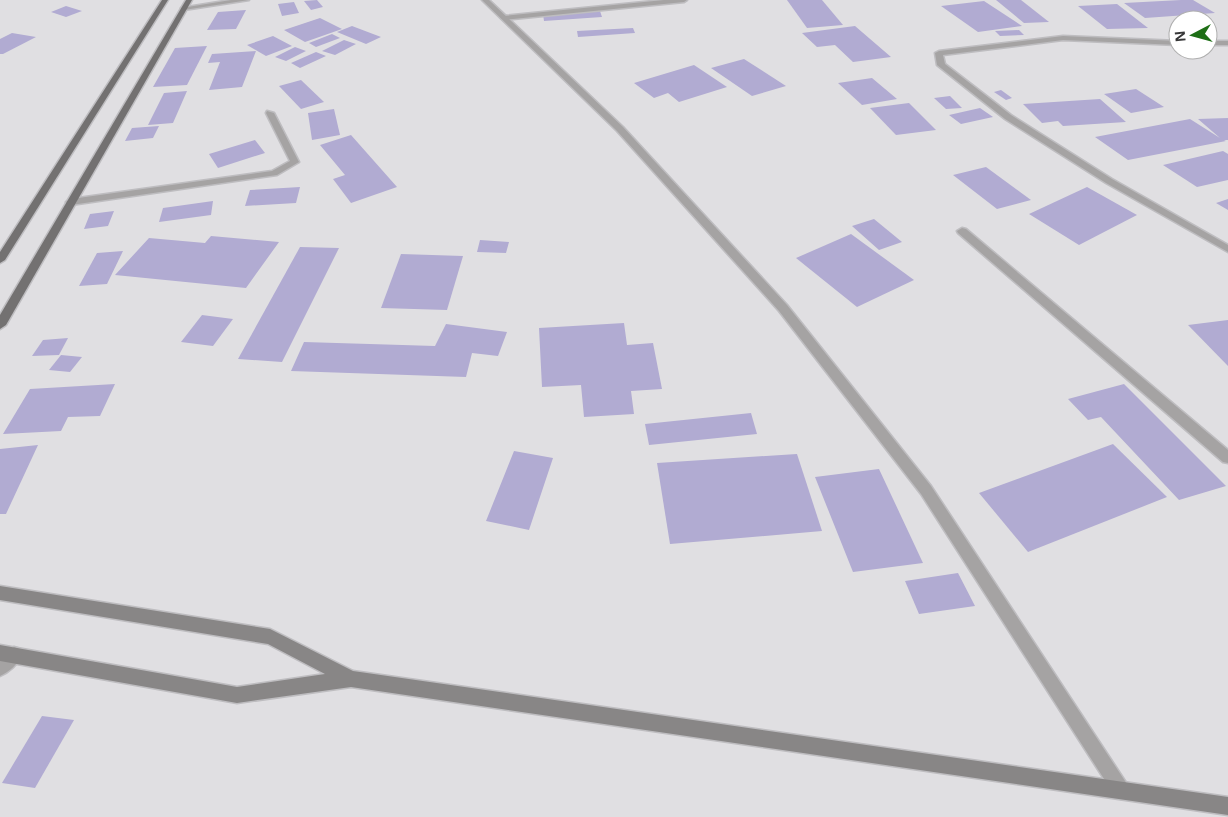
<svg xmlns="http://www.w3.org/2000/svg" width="1228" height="817" viewBox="0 0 1228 817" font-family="'Open Sans',sans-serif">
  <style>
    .building { fill: #b1abd2 }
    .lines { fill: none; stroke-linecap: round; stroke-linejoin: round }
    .service-casing { stroke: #bebdc0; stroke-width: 3 }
    .minor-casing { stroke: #bebdc0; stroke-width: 3 }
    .secondary-casing { stroke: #bebdc0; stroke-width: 3 }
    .primary-casing { stroke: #bebdc0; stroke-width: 3 }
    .service { fill: #a5a3a3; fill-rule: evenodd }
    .minor { fill: #a5a3a3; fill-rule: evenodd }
    .secondary { fill: #888686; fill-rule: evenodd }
    .primary { fill: #737171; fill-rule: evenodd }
  </style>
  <rect width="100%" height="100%" fill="#e0dfe2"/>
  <g class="building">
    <polygon points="317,0 323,7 311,10 304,1"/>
    <polygon points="787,0 822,0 843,25 807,28"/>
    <polygon points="996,0 1021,0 1049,22 1024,23"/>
    <polygon points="1181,0 1193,0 1215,13 1145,18 1124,3"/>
    <polygon points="984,1 1022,26 978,32 941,6"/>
    <polygon points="294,2 299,13 282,16 278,4"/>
    <polygon points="1117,4 1148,28 1107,29 1078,6"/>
    <polygon points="66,6 82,11 66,17 51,12"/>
    <polygon points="246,10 236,29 207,30 218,12"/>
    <polygon points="600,11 602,17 544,21 543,14"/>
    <polygon points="320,18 342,29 305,42 284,30"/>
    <polygon points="352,26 381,37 366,44 337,32"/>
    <polygon points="855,26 891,57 853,62 835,45 817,47 802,33"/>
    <polygon points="633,28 635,33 578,37 577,31"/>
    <polygon points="1019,30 1024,35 1000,36 995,31"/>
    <polygon points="12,33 36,37 3,54 0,54 0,39"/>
    <polygon points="332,34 340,38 316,47 309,43"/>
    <polygon points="273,36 292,46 266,56 247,45"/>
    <polygon points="344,40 356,44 335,55 322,51"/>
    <polygon points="207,46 187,85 153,87 175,48"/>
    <polygon points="295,47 306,51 286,61 275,57"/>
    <polygon points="256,51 242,87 209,90 220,62 208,63 212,54"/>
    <polygon points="316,52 326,56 300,68 291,63"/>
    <polygon points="744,59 786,86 752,96 711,68"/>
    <polygon points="694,65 727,87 679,102 668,93 654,98 634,83"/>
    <polygon points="872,78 897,99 862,105 838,83"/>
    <polygon points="301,80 324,102 301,109 279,86"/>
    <polygon points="1136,89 1164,107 1131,113 1104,94"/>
    <polygon points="1001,90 1012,98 1006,100 994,92"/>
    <polygon points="187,91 173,123 148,125 164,93"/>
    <polygon points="950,96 962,108 946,109 934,98"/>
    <polygon points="1100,99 1126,122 1063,126 1058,121 1042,123 1023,104"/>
    <polygon points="909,103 936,130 896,135 870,108"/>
    <polygon points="980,108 993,117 961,124 949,115"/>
    <polygon points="334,109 340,135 312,140 308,113"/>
    <polygon points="1228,118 1228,140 1224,140 1226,141 1128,160 1095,137 1190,119 1220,138 1198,119"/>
    <polygon points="159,126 153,138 125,141 132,128"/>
    <polygon points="351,135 397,187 351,203 333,179 345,175 320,145"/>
    <polygon points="255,140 265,153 218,168 209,154"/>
    <polygon points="1223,151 1228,154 1228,180 1197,187 1163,165"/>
    <polygon points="986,167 1031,200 997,209 953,175"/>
    <polygon points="300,187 296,203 245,206 250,190"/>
    <polygon points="1087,187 1137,215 1079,245 1029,214"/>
    <polygon points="1228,199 1228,210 1216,203"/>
    <polygon points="213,201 211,215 159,222 163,208"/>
    <polygon points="114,211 108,226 84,229 90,214"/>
    <polygon points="874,219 902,242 879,250 852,226"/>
    <polygon points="851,234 914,280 857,307 796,258"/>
    <polygon points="211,236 279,242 246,288 115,275 149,238 205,243"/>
    <polygon points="480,240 509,242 506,253 477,252"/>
    <polygon points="300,247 339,248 282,362 238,359"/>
    <polygon points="123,251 107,284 79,286 97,253"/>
    <polygon points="401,254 463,256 447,310 381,308"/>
    <polygon points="202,315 233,319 213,346 181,342"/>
    <polygon points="1228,320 1228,366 1188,325"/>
    <polygon points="624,323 627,345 653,343 662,389 631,391 634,414 584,417 581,385 542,387 539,328"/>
    <polygon points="446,324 507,332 498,356 472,353 466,377 291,371 304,342 435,346"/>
    <polygon points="68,338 59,355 32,356 43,340"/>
    <polygon points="61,355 82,357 70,372 49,370"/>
    <polygon points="115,384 100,416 68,417 61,431 3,434 30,389"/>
    <polygon points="1124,384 1226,486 1179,500 1101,417 1088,420 1068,399"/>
    <polygon points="751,413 757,434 649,445 645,424"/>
    <polygon points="1113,444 1167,497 1028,552 979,493"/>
    <polygon points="38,445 6,514 0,514 0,449"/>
    <polygon points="514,451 553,458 529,530 486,521"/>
    <polygon points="797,454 822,531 670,544 657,463"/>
    <polygon points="879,469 923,563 853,572 815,477"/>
    <polygon points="958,573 975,606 919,614 905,581"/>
    <polygon points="42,716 74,720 35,788 2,783"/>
  </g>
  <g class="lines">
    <defs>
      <g id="service">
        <polygon points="231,0 249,0 184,10 181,8"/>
        <polygon points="664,0 687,0 684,2 504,20 501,18 504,16"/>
        <polygon points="267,111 274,113 299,162 277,175 71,205 66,202 71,199 272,171 290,161 266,113"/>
        <polygon points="962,228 966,229 1228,450 1228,463 1223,462 958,233 957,231"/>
        <path d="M 14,647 L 20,649 L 22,655 C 18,664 9,672 0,676 L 0,657 Z"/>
      </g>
      <g id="minor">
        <polygon points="482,0 489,0 623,127 787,305 931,486 1127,784 1130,790 1127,796 1121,799 1115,796 921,494 779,311 617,131"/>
        <polygon points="1063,36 1178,41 1178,45 1063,40 943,55 945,64 1011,115 1112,179 1228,245 1228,252 1106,183 1005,119 937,65 935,53 939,51"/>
        <rect x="1208" y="41" width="20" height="4"/>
      </g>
      <polygon id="secondary" points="0,586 270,629 353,671 1228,797 1228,815 351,687 237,703 0,661 0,645 237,687 325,674 268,644 0,600"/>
      <g id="primary">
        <polygon points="162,0 168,0 5,260 0,263 0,252"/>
        <polygon points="186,0 192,0 6,325 0,329 0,315"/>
      </g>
    </defs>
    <use href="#service" class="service-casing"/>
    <use href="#minor" class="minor-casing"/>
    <use href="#secondary" class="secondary-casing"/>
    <use href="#primary" class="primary-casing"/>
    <use href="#service" class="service"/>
    <use href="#minor" class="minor"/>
    <use href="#secondary" class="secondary"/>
    <use href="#primary" class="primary"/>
  </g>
  <g transform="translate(1193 35) rotate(264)"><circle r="24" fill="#ffffff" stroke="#afafaf"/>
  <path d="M0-4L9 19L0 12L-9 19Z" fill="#1e6f16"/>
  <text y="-8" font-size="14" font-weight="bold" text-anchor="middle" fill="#373738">N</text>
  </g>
</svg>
